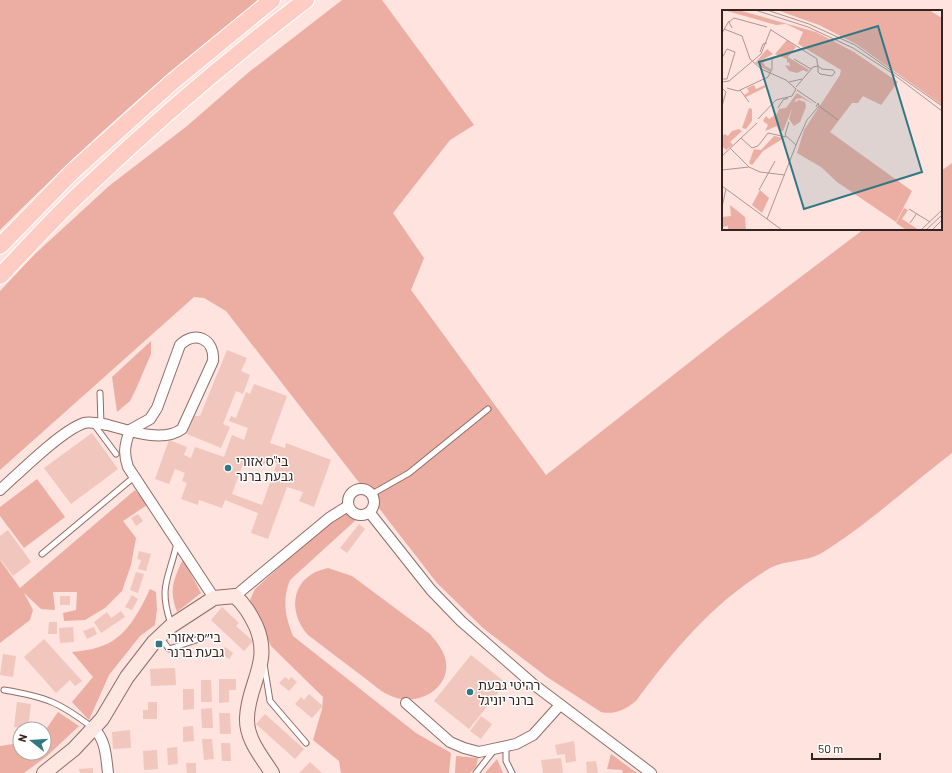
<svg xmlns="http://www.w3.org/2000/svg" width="952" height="773" viewBox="0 0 952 773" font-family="Barlow,'Noto Sans Hebrew',sans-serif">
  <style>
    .green { fill: #ecaea2 }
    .building { fill: #f0c6bd; fill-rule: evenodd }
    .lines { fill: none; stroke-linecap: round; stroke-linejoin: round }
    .lane-casing { stroke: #926c65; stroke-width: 7 }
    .street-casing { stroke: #926c65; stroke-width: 12 }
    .secondary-casing { stroke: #926c65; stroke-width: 16 }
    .primary-casing { stroke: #fff; stroke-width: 18 }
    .lane { stroke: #fff; stroke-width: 5 }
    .street { stroke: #fff; stroke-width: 10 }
    .secondary { stroke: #fee6e1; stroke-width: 14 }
    .primary { stroke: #feccc2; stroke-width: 16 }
    .poi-dot { fill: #317784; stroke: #fff; stroke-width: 1.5 }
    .labels { text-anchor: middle; stroke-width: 3; stroke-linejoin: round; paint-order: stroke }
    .poi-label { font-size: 13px; fill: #342421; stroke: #fff; text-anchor: start }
    .inset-road { fill: none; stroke: #ad9792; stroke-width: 1 }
    .view { fill: #317784; fill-opacity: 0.15; stroke: #317784; stroke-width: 2 }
    .inset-edge { fill: none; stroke: #342421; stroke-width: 2 }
  </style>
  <rect width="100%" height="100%" fill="#fee3de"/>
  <g class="green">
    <path d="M 0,0 L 261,0 C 169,68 81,149 0,230 Z"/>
    <path d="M 342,0 L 382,0 L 474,125 L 450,140 L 393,213 L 424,258 L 411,290 L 546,475 L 728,332 L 864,229 L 941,229 L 941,171 L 952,163 L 952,453 C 909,486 866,526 820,554 C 805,562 785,560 770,568 C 716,600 673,650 636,701 C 624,710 615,715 601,712 L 547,677 L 483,628 L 437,583 L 226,311 L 204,298 L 194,297 L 0,470 L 0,291 L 35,254 L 109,186 L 187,126 L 249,72 Z"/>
    <polygon points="151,341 151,354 136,389 130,401 117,412 112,377"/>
    <polygon points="37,479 65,517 24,548 0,516 0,507"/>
    <polygon points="135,490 147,505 123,521 136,538 131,565 122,591 105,608 85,620 64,621 63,613 76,610 77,592 53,592 55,610 41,609 24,593 33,610 30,620 0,643 0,560 20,588"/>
    <path d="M 347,512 L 350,516 L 357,519 L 290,580 C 282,600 285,616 293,636 L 416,733 L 451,753 L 449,773 L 341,773 L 339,761 L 313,740 L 322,709 L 323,697 L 271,646 L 250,600 L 255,589 L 329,522 Z"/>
    <path d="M 183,559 L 201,593 L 177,612 C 169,589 173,581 183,559 Z"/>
    <path d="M 328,568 L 352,576 L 430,634 C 441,647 451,660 444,678 C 434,698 409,705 389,695 C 379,691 371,682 362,676 C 344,662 326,649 308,635 C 286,610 292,575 328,568 Z"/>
    <path d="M 150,589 L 156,592 L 157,609 L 155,625 L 140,636 L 109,675 L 89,720 L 72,702 L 93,677 L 72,652 C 81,651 91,650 99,647 C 126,639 139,612 150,589 Z"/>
    <polygon points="58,712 79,726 47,756 24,773 0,773 0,746 20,743 20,753 44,753 44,732"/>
    <polygon points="611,754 637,773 623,773 622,770 607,769"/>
    <polygon points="456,756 478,758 476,767 470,773 455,773"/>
    <polygon points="497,759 503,773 485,773"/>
  </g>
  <g class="building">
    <polygon points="227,350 247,358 241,371 250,375 243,394 236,391 223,424 230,427 221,448 187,434 194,416 200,416"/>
    <path d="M 254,384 L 287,396 L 270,443 L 285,448 L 286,443 L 331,460 L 314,507 L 299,501 L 303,492 L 287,487 L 268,539 L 251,533 L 258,513 L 225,500 L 222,508 L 199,500 L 198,505 L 181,499 L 187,483 L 182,481 L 185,473 L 175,469 L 169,484 L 155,479 L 169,440 L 187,447 L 184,455 L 191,458 L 195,447 L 224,457 L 232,435 L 244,440 L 248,428 L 229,421 L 231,416 L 236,418 L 246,392 L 250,394 ZM 245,458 L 264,465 L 266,460 L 277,463 L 262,505 L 232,494 Z"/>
    <polygon points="92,433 118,469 71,504 44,468"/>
    <polygon points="138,514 143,521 136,526 131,518"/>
    <polygon points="359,524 365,529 347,553 340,548"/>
    <polygon points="8,530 31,562 13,576 0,559 0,536"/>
    <polygon points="139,551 151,554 146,571 138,569 141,560 137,559"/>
    <polygon points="136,572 144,574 138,593 130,590"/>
    <polygon points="132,595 138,599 132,610 125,607"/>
    <rect x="60" y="596" width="10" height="9"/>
    <polygon points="222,607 239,623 236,626 253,641 244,651 211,620"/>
    <polygon points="121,611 125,617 101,633 94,622 107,612 111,618"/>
    <polygon points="49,622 57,622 57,634 48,634"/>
    <polygon points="73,627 74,642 60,643 59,628"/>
    <polygon points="94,627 97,634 87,639 83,631"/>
    <polygon points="44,639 82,681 75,686 70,680 56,693 24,657"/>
    <polygon points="225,647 233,653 229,659 220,653"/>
    <polygon points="3,654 16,656 13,677 0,675"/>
    <polygon points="471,655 506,683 469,729 434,701"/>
    <polygon points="175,668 176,685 151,686 150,669"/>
    <polygon points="285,677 289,680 291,677 297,682 289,691 279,683"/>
    <polygon points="219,679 236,679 236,690 229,690 229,702 219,703"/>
    <polygon points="201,680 211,680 212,702 201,702"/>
    <polygon points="183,689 194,689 194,709 183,710"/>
    <polygon points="309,694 323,706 312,718 295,704 301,697 304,700"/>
    <polygon points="17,702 31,704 28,729 14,727"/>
    <polygon points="148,702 157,702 157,719 143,719 143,710 148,710"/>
    <polygon points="212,708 213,728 202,728 201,709"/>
    <polygon points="219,713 230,713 231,734 220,734"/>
    <polygon points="265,714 304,749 295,759 256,724"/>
    <polygon points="481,716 492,724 481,739 470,731"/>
    <polygon points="193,726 194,741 183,742 183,727"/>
    <polygon points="130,730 131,748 113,749 112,732"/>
    <polygon points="202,739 212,739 214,759 204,760"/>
    <polygon points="574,741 576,761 566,763 565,754 557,755 555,745"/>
    <polygon points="221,743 230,743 231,761 222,761"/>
    <polygon points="177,747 178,764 168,765 167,748"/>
    <polygon points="157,750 158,769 144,770 143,751"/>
    <polygon points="561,758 563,773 543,773 541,760"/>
    <polygon points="596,761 598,773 587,773 586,762"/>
    <polygon points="310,762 322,773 299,773"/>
    <polygon points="186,763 196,763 196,773 187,773"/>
    <polygon points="93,768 93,773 80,773 79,769"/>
  </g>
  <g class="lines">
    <defs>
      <g id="lane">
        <polyline points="100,393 101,424"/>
        <polyline points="93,423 116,454"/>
        <polyline points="372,494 409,473 488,409"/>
        <polyline points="42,554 134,477"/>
        <path d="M 171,624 C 158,586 169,579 177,543"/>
        <polyline points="160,637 169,649 202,638"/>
        <polyline points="264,664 270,701 306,743"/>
        <path d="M 4,690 C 46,697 59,702 93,728"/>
        <polyline points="506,746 506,761 512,773"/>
        <polyline points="476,773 495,749"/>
      </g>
      <g id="street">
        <circle cx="361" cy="502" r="13"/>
        <path d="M 0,490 C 20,472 61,431 84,423 C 91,421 101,424 108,425 C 130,431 163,443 182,429 L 213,361 C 215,339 195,330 180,345 L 157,408 L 150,419 L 130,430 C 125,444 123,453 128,467 L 214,598"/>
        <polyline points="370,513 431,590 461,621 533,684 651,773"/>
        <polyline points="235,596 329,518 348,506"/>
        <polyline points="406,703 450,742 464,748 479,752 516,744 533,735 560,705"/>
        <path d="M 93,728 C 106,739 106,757 108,773"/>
      </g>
      <path id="secondary" d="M 44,773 L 74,749 L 102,719 L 127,677 L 154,642 L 171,626 L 214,598 L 235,596 C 245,605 250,614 256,626 C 272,663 248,683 247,718 C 246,739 262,757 272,773"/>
      <g id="primary">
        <polyline points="0,246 72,172 172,82 272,0"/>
        <path d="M 0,276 C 29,246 56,215 87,187 C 156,121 230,58 306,0"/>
      </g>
    </defs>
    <use href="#lane" class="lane-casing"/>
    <use href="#street" class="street-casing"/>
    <use href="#secondary" class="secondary-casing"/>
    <use href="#primary" class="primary-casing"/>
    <use href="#lane" class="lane"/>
    <use href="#street" class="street"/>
    <use href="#secondary" class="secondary"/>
    <use href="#primary" class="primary"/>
  </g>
  <g class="poi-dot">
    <circle cx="228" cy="468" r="4"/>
    <rect x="155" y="640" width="8" height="8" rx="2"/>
    <circle cx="470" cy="692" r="4"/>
  </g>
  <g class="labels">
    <g class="poi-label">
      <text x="236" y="466">בי"ס אזורי<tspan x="236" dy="15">גבעת ברנר</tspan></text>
      <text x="167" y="642">בי״ס אזורי<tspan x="167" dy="15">גבעת ברנר</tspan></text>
      <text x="478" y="690">רהיטי גבעת<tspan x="478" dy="15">ברנר יוניגל</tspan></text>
    </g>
  </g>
  <g transform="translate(722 10)">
    <rect width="220" height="220" fill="#fee3de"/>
    <path d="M 16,0 L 94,22 L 132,42 L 176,72 L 159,95 L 141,86 L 136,93 L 130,93 L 108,122 L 190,181 L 174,212 L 115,172 L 99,157 L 75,143 L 82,120 L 118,65 L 119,60 L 76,34 L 81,22 L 64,14 L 54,15 L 5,1 ZM 55,0 L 207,0 L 220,8 L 220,95 L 134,34 L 97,15 ZM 65,30 L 74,37 L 66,47 L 87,60 L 85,62 L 81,60 L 75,63 L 67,61 L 63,55 L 68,56 L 67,52 L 65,53 L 65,49 L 53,44 ZM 45,39 L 51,44 L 40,50 L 43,56 L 49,59 L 48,62 L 33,53 ZM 32,75 L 34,79 L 43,75 L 44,77 L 24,87 L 22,85 L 27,82 L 25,78 ZM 75,83 L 93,95 L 80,88 L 74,89 L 61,121 L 57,121 L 55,116 L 43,121 L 46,115 L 41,111 L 44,106 L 47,109 L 55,104 L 57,99 L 64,98 ZM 77,90 L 83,92 L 84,97 L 78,112 L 72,116 L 67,109 L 72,93 ZM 27,98 L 30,99 L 30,111 L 24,119 L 20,118 ZM 17,119 L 20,121 L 8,132 L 11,135 L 4,140 L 0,136 L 0,126 L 3,124 L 6,126 L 10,121 ZM 52,126 L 62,128 L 41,141 L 30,155 L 27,153 L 32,139 L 39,140 ZM 38,180 L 47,188 L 40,203 L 30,195 ZM 8,195 L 23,207 L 24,220 L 6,220 L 6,216 L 0,217 L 0,207 L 9,206 ZM 182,198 L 186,200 L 180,209 L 197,220 L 184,220 L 174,213 Z" fill="#ecaea2"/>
    <path class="inset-road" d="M 33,0 L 86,17 L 131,38 L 167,61 L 220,101M 45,0 L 87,14 L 133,35 L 220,96M 10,18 L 7,12 L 12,8 L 45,17M 2,19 L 20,26 L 28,49 L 39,59 L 64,70 L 74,79 L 70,86 L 54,90 L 36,109M 49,20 L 92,47 L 95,49 L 95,52 L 96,56 L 96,62 L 98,64 L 110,66 L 113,62 L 111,60 L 100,59 L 96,56 L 91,57 L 74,77M 0,23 L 7,11M 38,42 L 41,34 L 45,33M 0,48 L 5,39 L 13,42 L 5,69 L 0,69M 72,49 L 89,59M 0,72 L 7,71 L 39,44 L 49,19M 67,72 L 80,69M 5,78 L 16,81 L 46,67 L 50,59 L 50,49M 18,80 L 27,92M 75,80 L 94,93M 0,96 L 4,82 L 1,79M 97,96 L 116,110M 56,98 L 61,90 L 66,88M 67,112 L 63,125 L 74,135M 19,128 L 30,138 L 36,136 L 46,123 L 64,127M 8,138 L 27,157 L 38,162 L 63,165M 0,146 L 35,113M 0,160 L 27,157M 0,176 L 60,220M 37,180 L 53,151M 0,197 L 4,179M 187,199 L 208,212M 45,209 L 76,130 L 85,110 L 97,96 L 96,93 L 94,97M 188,213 L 195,203M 199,220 L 220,200M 204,220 L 220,205M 210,220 L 220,210"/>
    <path class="view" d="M 156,16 L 200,162 L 82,199 L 37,52 Z"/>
    <rect width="220" height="220" class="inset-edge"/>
  </g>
  <g transform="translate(32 741) rotate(287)"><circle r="19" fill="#ffffff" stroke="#aea7a6"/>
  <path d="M0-3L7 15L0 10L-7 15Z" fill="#317784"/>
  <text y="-6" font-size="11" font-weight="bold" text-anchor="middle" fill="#342421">N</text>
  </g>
  <path d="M812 753v6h68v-6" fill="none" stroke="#342421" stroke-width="2"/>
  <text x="818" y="753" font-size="12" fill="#342421" stroke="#ffffff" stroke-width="3" paint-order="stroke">50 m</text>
</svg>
